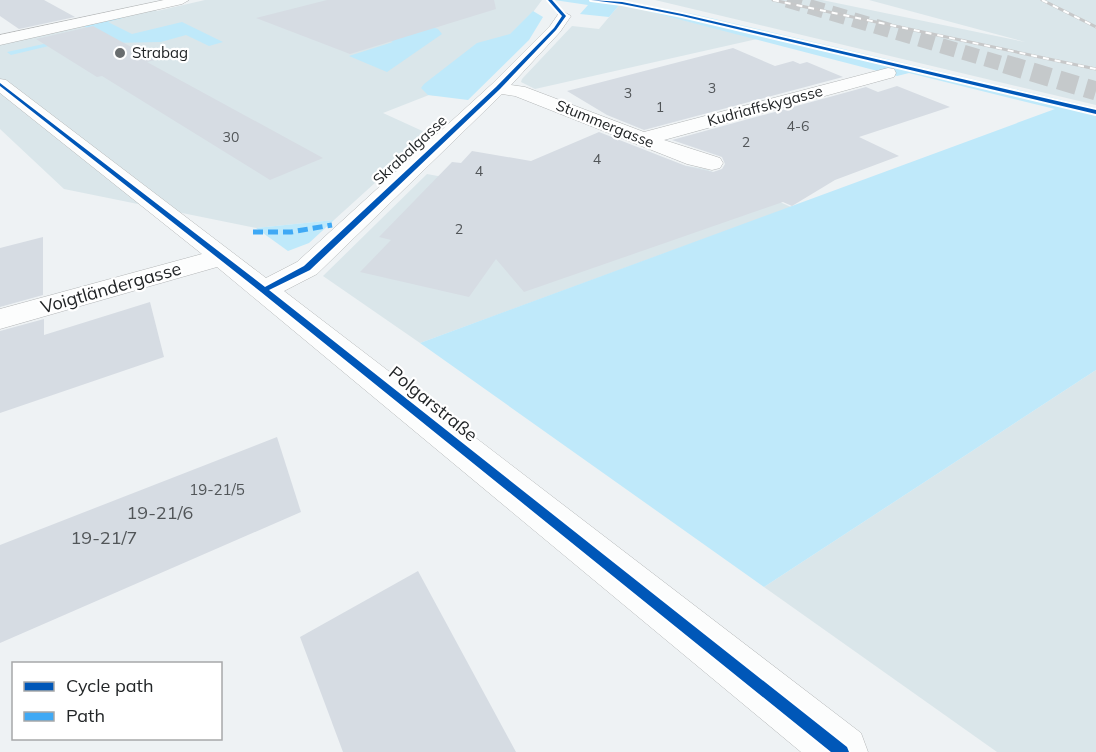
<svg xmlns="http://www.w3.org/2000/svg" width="1096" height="752" viewBox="0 0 1096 752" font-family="Mulish,sans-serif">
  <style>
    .built { fill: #dae6ea }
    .green { fill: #bfe9fa }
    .building { fill: #d6dce3 }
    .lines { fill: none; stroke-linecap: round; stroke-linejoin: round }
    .motorway-tunnel-far1 { stroke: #c5c9cb; stroke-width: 15; stroke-dasharray: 15 8; stroke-linecap: butt }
    .motorway-tunnel { stroke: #c5c9cb; stroke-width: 19; stroke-dasharray: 19 9; stroke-linecap: butt }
    .minor-casing { stroke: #b3b6b7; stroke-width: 1 }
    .minor { fill: #fcfdfd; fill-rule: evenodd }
    .rail-casing { stroke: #c7c8c9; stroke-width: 3 }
    .rail { stroke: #fff; stroke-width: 2; stroke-dasharray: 6; stroke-linecap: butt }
    .quiet { stroke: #3fa9f5; stroke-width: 5; stroke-dasharray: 10 5; stroke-linecap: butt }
    .cycleway-casing { stroke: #fff; stroke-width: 4 }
    .cycleway { fill: #0057b8; fill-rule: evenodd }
    .poi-dot { fill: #696d6f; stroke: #fff; stroke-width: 2 }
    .labels { text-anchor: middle; stroke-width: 4.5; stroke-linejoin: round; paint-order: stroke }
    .far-number-label { font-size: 14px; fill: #515558 }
    .far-poi-label { font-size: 15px; fill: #222527; stroke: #fff; text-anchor: start }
    .far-street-label { font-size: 15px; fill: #222527; stroke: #fff }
    .number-label { font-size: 15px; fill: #515558 }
    .street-label { font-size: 18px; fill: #222527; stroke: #fff }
    .near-number-label { font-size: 18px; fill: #515558 }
  </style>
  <rect width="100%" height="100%" fill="#eef2f4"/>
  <g class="built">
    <polygon points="205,0 542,0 528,19 439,96 429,95 383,113 429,134 334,220 256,228 64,189 0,129 0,42 152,8 157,11"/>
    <polygon points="655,0 822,0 1025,42 869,0 1096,0 1096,105"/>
    <polygon points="620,4 757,39 535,89 521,82 522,79 572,26 599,29"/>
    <polygon points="624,156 706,169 791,207 420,343 323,276 427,174 542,195"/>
    <polygon points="1096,370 1096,752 997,752 764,587"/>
  </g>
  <g class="green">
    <polygon points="554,0 620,0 693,14 1096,108 1096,370 764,587 420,343 1055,109 909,73 897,76 620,4 609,17 580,14 588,5"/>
    <polygon points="533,11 543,17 529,40 468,100 428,95 421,88 424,84 477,43 510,34"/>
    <polygon points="119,16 123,18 108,22 132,34 182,22 223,42 209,46 186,35 161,42 109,43 95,35 11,55 7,52 94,33 81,24"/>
    <polygon points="409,20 438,29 442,34 387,72 349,56 393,42 365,31"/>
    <polygon points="334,220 309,243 288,251 256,228"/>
  </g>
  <g class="building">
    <polygon points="0,0 44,0 75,17 19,29 0,16"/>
    <polygon points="327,0 494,0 496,9 350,54 256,18"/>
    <polygon points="93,26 155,60 147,62 323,158 270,180 102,76 97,77 36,39"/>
    <polygon points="733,48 775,66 793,61 800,64 807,62 843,77 644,130 607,115 567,91"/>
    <polygon points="897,86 950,107 859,137 899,156 835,180 792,206 783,202 524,292 496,259 469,297 360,272 391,240 379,237 452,162 461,163 472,151 531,161 599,132 686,166 713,172 722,169 725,164 722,157 672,140 866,87 878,92"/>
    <polygon points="43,237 43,295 0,307 0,248"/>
    <polygon points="150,302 164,357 0,413 0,331 44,319 44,335"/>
    <polygon points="277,437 301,512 0,643 0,545"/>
    <polygon points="418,571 516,752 343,752 300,637"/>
  </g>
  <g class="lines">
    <polyline class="motorway-tunnel-far1" points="787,0 1010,66"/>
    <polyline class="motorway-tunnel" points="1005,64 1096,91"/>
    <defs>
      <g id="minor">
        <polygon points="164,0 189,0 182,4 0,45 0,35"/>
        <polygon points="564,12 571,16 560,32 511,85 525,87 644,132 888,68 894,69 896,73 894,77 664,140 720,158 723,163 720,168 712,170 687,164 515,96 502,94 317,274 284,291 861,733 868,752 801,752 217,267 0,329 0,309 202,254 0,93 0,79 6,80 266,278 297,262 492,84 550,26 559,13"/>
      </g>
    </defs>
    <use href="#minor" class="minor-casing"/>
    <use href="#minor" class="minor"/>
    <defs>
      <g id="rail">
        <polyline points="773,0 1096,69"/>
        <polyline points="1042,0 1096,27"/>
      </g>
    </defs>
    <use href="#rail" class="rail-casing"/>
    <use href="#rail" class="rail"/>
    <polyline class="quiet" points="253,232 291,232 332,225"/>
    <defs>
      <g id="cycleway">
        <polygon points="548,0 552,0 566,16 556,30 500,89 310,270 269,290 847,747 849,752 831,752 261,292 0,86 0,83 265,287 304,266 496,87 554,28 562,16"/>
        <polygon points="591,0 622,2 682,14 1096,110 1096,114 682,16 622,4"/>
      </g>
    </defs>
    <use href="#cycleway" class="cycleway-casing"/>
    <use href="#cycleway" class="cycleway"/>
  </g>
  <circle class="poi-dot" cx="120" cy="53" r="6"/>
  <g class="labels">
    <g class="far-number-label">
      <text x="712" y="93">3</text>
      <text x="628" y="98">3</text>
      <text x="660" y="112">1</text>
      <text x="798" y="131">4-6</text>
      <text x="231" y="142">30</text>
      <text x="746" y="147">2</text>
      <text x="597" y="164">4</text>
      <text x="479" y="176">4</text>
      <text x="459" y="234">2</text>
    </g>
    <g class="far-poi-label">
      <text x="132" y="58">Strabag</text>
    </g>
    <g class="far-street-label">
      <text transform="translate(765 106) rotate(-15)" y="5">Kudriaffskygasse</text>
      <text transform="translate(605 124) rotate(22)" y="5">Stummergasse</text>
      <text transform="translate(410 150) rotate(-43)" y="5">Skrabalgasse</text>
    </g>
    <g class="number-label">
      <text x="217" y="495">19-21/5</text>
    </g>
    <g class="street-label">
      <text transform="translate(111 288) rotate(-16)" y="6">Voigtländergasse</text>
      <text transform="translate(433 404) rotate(39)" y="6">Polgarstraße</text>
    </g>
    <g class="near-number-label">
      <text x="160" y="519">19-21/6</text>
      <text x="104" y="544">19-21/7</text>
    </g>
  </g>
  <rect x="12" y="662" width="210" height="78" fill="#ffffff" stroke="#a7a8a9" stroke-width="1.5"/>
  <rect x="24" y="682" width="30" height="9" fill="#0057b8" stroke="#a7a8a9" stroke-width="1.5"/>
  <text x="66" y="692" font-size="18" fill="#222527">Cycle path</text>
  <rect x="24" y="712" width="30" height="9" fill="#3fa9f5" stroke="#a7a8a9" stroke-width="1.5"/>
  <text x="66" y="722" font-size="18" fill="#222527">Path</text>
</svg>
